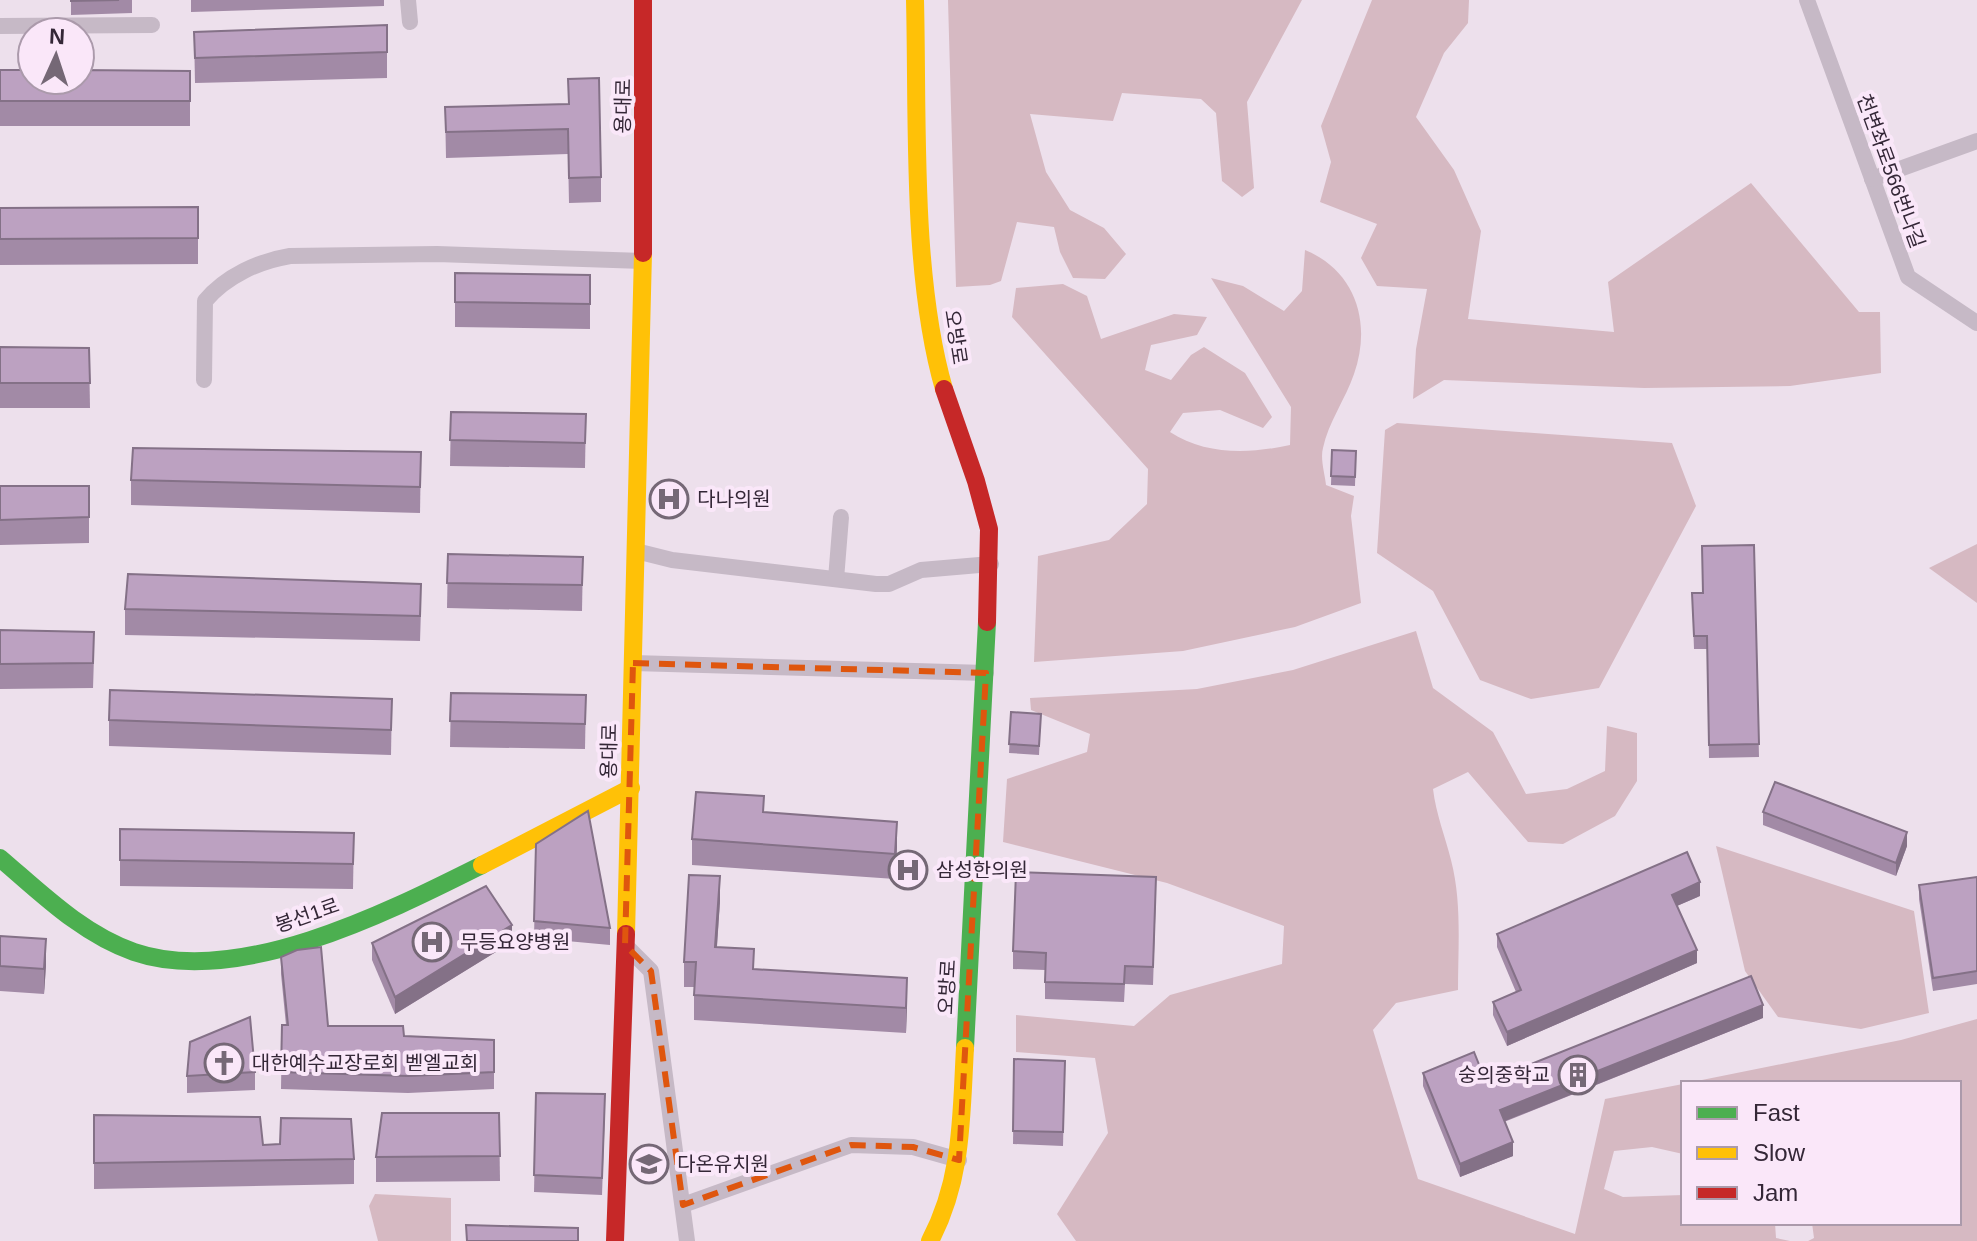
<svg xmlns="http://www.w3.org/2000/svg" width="1977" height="1241" viewBox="0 0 1977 1241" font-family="Arial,'Noto Sans KR',sans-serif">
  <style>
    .green { fill: #d6b9c2 }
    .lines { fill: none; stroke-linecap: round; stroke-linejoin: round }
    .street { stroke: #c6b9c6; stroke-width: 16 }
    .fast { stroke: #4caf50; stroke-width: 18 }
    .slow { stroke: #ffc107; stroke-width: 18 }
    .jam { stroke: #c62828; stroke-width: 18 }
    .wall { fill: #a28aa6 }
    .shaded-wall { fill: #847187 }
    .building { fill: #bca1c1; stroke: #847187; stroke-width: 2 }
    .marked { fill: none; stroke: #df560e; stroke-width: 6; stroke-dasharray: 16 10; stroke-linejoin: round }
    .labels { text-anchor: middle; stroke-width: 8; stroke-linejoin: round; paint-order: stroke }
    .street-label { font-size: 20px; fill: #342737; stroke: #fae7f9 }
    .poi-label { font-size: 20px; fill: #342737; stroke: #fae7f9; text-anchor: start }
  </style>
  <rect width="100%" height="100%" fill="#ede0ec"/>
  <g class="green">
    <polygon points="948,0 1302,0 1247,102 1254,188 1242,197 1222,181 1216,113 1201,99 1122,93 1113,121 1030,114 1046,172 1070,210 1104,228 1126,254 1105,279 1073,278 1060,252 1054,227 1017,222 1001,281 990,285 956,287"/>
    <polygon points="1372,0 1469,0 1468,23 1444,53 1416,117 1454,170 1481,231 1468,319 1614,332 1608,282 1751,183 1859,312 1880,312 1881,373 1790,386 1644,388 1444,380 1413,399 1416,349 1427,289 1377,286 1361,258 1377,224 1320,202 1331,162 1321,126"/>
    <path d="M 1305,250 C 1356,271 1372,323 1354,374 C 1346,398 1328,423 1323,448 C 1320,459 1325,474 1326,485 L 1354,496 L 1351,516 L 1361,603 L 1295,627 L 1183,651 L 1034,662 L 1038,556 L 1109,540 L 1147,504 L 1148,469 L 1012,317 L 1016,288 L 1063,284 L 1087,296 L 1101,339 L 1174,314 L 1207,317 L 1197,335 L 1151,345 L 1145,370 L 1171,380 L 1191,355 L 1204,347 L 1245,373 L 1272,417 L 1263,428 L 1220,410 L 1183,413 L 1170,432 C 1205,455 1249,454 1290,445 L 1291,407 L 1211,278 L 1243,286 L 1284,311 L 1302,291 Z"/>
    <polygon points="1397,423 1672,443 1696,506 1599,688 1531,699 1480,680 1433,591 1377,553 1385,430"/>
    <polygon points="1977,544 1977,603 1929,568"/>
    <path d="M 1416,631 L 1433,688 L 1493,732 L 1526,794 L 1567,789 L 1605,771 L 1607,726 L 1637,733 L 1637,781 L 1615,816 L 1563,844 L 1528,842 L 1468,772 L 1433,789 C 1436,814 1445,836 1451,860 C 1462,902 1458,947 1458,990 L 1396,1003 L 1373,1030 L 1418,1179 L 1575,1234 L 1605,1099 L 1683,1084 L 1683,1154 L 1652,1147 L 1614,1151 L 1604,1189 L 1623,1197 L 1683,1195 L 1683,1223 L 1775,1223 L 1776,1238 L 1790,1241 L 1076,1241 L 1057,1214 L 1108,1133 L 1095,1058 L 1016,1052 L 1016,1015 L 1134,1026 L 1170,995 L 1282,964 L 1284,926 L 1167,883 L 1003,842 L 1007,779 L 1087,752 L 1090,734 L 1031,710 L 1030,698 L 1197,689 L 1293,670 Z"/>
    <polygon points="1716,846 1914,911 1929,1013 1861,1029 1778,1017 1745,971"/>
    <polygon points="1977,1019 1977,1241 1808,1241 1814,1238 1812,1223 1959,1223 1959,1083 1687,1083 1901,1040"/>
    <polygon points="375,1194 451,1198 451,1241 378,1241 369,1206"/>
  </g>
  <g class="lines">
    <g class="street">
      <polyline points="408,0 410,22"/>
      <polyline points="1807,0 1908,277 1977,323"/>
      <polyline points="0,26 152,25"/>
      <polyline points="1872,179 1977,141"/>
      <path d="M 204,380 L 205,301 C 226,276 259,261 290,256 L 437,254 L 643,261"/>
      <polyline points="636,551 672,560 876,584 889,584 921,570 991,564"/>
      <polyline points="836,579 841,517"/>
      <polyline points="633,663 986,673"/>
      <polyline points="625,945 651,971 687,1241"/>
      <polyline points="683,1205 851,1145 913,1147 959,1160"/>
    </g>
    <g class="fast">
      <path d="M 0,858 C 41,893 82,934 134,952 C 239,988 390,911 482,865"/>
      <polyline points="965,1048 987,622"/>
    </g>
    <g class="slow">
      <path d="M 915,0 C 918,119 911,275 944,389"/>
      <polyline points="482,865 631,788"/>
      <polyline points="626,934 643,253"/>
      <path d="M 930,1241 C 963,1178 961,1117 965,1048"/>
    </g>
    <g class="jam">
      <polyline points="643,0 643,253"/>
      <polyline points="944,389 976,481 989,529 987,622"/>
      <polyline points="615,1241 626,934"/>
    </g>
  </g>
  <g class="wall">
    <polygon points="71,0 132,0 132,13 71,15"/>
    <polygon points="191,0 384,0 384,6 191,12"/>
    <polygon points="194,32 387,52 387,78 195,83"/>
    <polygon points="0,70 190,71 190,126 0,126"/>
    <polygon points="568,79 601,177 601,202 569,203 568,154 446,158 445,107 568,104"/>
    <polygon points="198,207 198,264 0,265 0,208"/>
    <polygon points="455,273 590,275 590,329 455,327"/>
    <polygon points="0,347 89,348 90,408 0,408"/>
    <polygon points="451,412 586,414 585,468 450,466"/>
    <polygon points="1332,450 1356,451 1355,486 1331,485"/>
    <polygon points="421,452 420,513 131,505 131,480"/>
    <polygon points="0,486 89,486 89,543 0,545"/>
    <polygon points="1754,545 1759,757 1709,758 1707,649 1694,649 1692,593 1703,593"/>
    <polygon points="448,554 583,557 582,611 447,608"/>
    <polygon points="125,609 421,609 420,641 125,635"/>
    <polygon points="0,630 94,657 93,688 0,689"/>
    <polygon points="451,693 586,695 585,749 450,747"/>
    <polygon points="392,699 391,755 109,746 109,720"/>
    <polygon points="1011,712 1041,714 1039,755 1009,753"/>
    <polygon points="1763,812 1907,846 1896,876 1763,825"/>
    <polygon points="120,829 354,833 353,889 120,886"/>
    <polygon points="692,839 897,847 895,879 692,865"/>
    <polygon points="536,844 610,928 610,945 534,938"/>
    <polygon points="1977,877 1977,984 1933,991 1919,899 1919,885"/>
    <polygon points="1156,894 1153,985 1125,984 1124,1002 1045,999 1045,970 1013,969 1013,951"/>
    <polygon points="1700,896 1677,906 1697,963 1507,1046 1493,1015 1493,1002 1516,992 1497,947 1497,934"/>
    <polygon points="720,901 717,947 754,969 907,1004 906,1033 694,1020 694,987 684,987 684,962"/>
    <polygon points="0,936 46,965 44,994 0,991"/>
    <polygon points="512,942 395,1014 372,960 372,943"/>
    <polygon points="281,957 328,1026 404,1036 494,1040 494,1089 408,1093 281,1089 282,1025 286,1025 281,974"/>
    <polygon points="1763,1018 1504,1122 1513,1156 1460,1177 1423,1086 1423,1073 1486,1082"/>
    <polygon points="1014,1059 1065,1061 1063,1146 1013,1144"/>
    <polygon points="255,1072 255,1090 187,1093 187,1076"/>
    <polygon points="536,1093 605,1111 602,1195 534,1192"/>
    <polygon points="499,1113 500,1181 376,1182 376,1157"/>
    <polygon points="94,1115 263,1145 280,1144 354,1159 354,1184 94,1189"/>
  </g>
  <g class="shaded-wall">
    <polygon points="897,822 897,847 895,879 895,854"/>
    <polygon points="1907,832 1907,846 1896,876 1896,863"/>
    <polygon points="720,876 720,901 715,972 715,947"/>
    <polygon points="1700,882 1700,896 1672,908 1672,895"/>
    <polygon points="512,925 512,942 395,1014 395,997"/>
    <polygon points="46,939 46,965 44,994 44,969"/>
    <polygon points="1697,950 1697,963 1507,1046 1507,1032"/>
    <polygon points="907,978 907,1004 906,1033 906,1008"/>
    <polygon points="1763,1005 1763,1018 1500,1123 1500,1110"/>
    <polygon points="1513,1142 1513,1156 1460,1177 1460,1164"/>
  </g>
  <g class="building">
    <polygon points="71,0 119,0 71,1"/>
    <polygon points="387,25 387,52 195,58 194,32"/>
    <polygon points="0,70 32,70 32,80 80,80 80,70 190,71 190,101 0,101"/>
    <polygon points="599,78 601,177 569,178 568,129 446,132 445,107 569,104 568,79"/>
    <polygon points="198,207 198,238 0,239 0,208"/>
    <polygon points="455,273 590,275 590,304 455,302"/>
    <polygon points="0,347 89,348 90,383 0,383"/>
    <polygon points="451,412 586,414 585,443 450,440"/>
    <polygon points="133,448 421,452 420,487 131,480"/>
    <polygon points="1332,450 1356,451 1355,477 1331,476"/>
    <polygon points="0,486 89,486 89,517 0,520"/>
    <polygon points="1754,545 1759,744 1709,745 1707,636 1694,636 1692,593 1703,593 1702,546"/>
    <polygon points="448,554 583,557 582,585 447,583"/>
    <polygon points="128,574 421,584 420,616 125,609"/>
    <polygon points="0,630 94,632 93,663 0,664"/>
    <polygon points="110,690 392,699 391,730 109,720"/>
    <polygon points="451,693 586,695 585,724 450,721"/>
    <polygon points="1011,712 1041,714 1039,746 1009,744"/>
    <polygon points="1775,782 1907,832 1896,863 1763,812"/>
    <polygon points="696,792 764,796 763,812 897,822 895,854 692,839"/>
    <polygon points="588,811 610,928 534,921 536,844"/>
    <polygon points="120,829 354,833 353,864 120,860"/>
    <polygon points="1687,852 1700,882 1672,895 1697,950 1507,1032 1493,1002 1521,990 1497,934"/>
    <polygon points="1016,872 1156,877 1153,967 1125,966 1124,984 1045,982 1046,953 1013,951"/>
    <polygon points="689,875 720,876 715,947 754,949 753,969 907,978 906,1008 694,995 696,962 684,962"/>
    <polygon points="1977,877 1977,971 1933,978 1919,885"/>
    <polygon points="486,886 512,925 395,997 372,943"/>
    <polygon points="0,936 46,939 44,969 0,966"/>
    <polygon points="321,947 328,1026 403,1026 404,1036 494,1040 494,1072 408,1076 281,1072 282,1025 288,1025 281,957 297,950"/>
    <polygon points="1751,976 1763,1005 1500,1110 1513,1142 1460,1164 1423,1073 1474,1052 1486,1082"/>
    <polygon points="250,1017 255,1072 187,1076 190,1042"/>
    <polygon points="1014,1059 1065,1061 1063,1132 1013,1131"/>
    <polygon points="536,1093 605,1094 602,1178 534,1175"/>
    <polygon points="382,1113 499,1113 500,1156 376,1157"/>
    <polygon points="94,1115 260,1117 263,1145 280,1144 281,1118 351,1119 354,1159 94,1163"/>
    <polygon points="466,1225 578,1228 578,1241 467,1241"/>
  </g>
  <path class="marked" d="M 633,663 L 986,673 L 959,1160 L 913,1147 L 851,1145 L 683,1205 L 651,971 L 625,945 Z"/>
  <defs>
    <symbol id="hospital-ring" viewBox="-11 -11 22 22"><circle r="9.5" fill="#fae7f9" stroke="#756876" stroke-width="1.5"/><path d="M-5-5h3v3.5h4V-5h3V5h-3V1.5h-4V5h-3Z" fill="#756876"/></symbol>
    <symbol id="church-ring" viewBox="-11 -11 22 22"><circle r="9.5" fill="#fae7f9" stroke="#756876" stroke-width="1.5"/><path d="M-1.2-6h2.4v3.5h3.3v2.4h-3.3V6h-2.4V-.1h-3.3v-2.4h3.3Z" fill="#756876"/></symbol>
    <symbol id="building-ring" viewBox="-11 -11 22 22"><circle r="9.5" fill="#fae7f9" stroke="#756876" stroke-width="1.5"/><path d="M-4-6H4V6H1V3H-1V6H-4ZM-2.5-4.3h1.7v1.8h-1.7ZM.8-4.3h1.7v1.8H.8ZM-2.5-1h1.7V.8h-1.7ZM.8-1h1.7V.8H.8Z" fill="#756876"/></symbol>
    <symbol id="school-ring" viewBox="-11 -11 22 22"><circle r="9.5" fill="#fae7f9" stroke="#756876" stroke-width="1.5"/><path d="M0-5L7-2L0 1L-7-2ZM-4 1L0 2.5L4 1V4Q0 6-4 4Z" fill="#756876"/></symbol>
  </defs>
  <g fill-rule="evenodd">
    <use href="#hospital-ring" x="647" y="477" width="44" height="44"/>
    <use href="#hospital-ring" x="886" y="848" width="44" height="44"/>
    <use href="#hospital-ring" x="410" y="920" width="44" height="44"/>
    <use href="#church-ring" x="202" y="1041" width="44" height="44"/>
    <use href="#building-ring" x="1556" y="1053" width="44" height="44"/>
    <use href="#school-ring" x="627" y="1142" width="44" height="44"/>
  </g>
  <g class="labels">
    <g class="street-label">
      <text transform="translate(623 106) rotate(-89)" y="7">용대로</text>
      <text transform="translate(1891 171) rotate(70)" y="7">천변좌로566번나길</text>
      <text transform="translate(956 337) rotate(81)" y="7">오방로</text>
      <text transform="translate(609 751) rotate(-89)" y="7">용대로</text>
      <text transform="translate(307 915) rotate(-19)" y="7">봉선1로</text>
      <text transform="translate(947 987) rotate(-87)" y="7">오방로</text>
    </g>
    <g class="poi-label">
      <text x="697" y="506">다나의원</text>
      <text x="936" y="877">삼성한의원</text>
      <text x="460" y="949">무등요양병원</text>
      <text x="252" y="1070">대한예수교장로회 벧엘교회</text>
      <text x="1550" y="1082" text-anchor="end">숭의중학교</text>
      <text x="677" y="1171">다온유치원</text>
    </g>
  </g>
  <rect x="1681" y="1081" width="280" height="144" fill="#fae7f9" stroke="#ab9aab" stroke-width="2"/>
  <rect x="1697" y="1107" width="40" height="12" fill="#4caf50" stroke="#ab9aab" stroke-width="2"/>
  <text x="1753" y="1121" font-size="24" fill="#342737">Fast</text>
  <rect x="1697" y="1147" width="40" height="12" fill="#ffc107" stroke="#ab9aab" stroke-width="2"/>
  <text x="1753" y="1161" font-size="24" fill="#342737">Slow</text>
  <rect x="1697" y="1187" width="40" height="12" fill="#c62828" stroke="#ab9aab" stroke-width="2"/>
  <text x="1753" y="1201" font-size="24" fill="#342737">Jam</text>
  <g transform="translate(56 56) rotate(3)"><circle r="38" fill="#fae7f9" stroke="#ab9aab" stroke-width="2"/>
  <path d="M0-6L14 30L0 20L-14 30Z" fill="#756876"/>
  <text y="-12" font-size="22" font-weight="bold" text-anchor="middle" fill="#342737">N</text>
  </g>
</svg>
